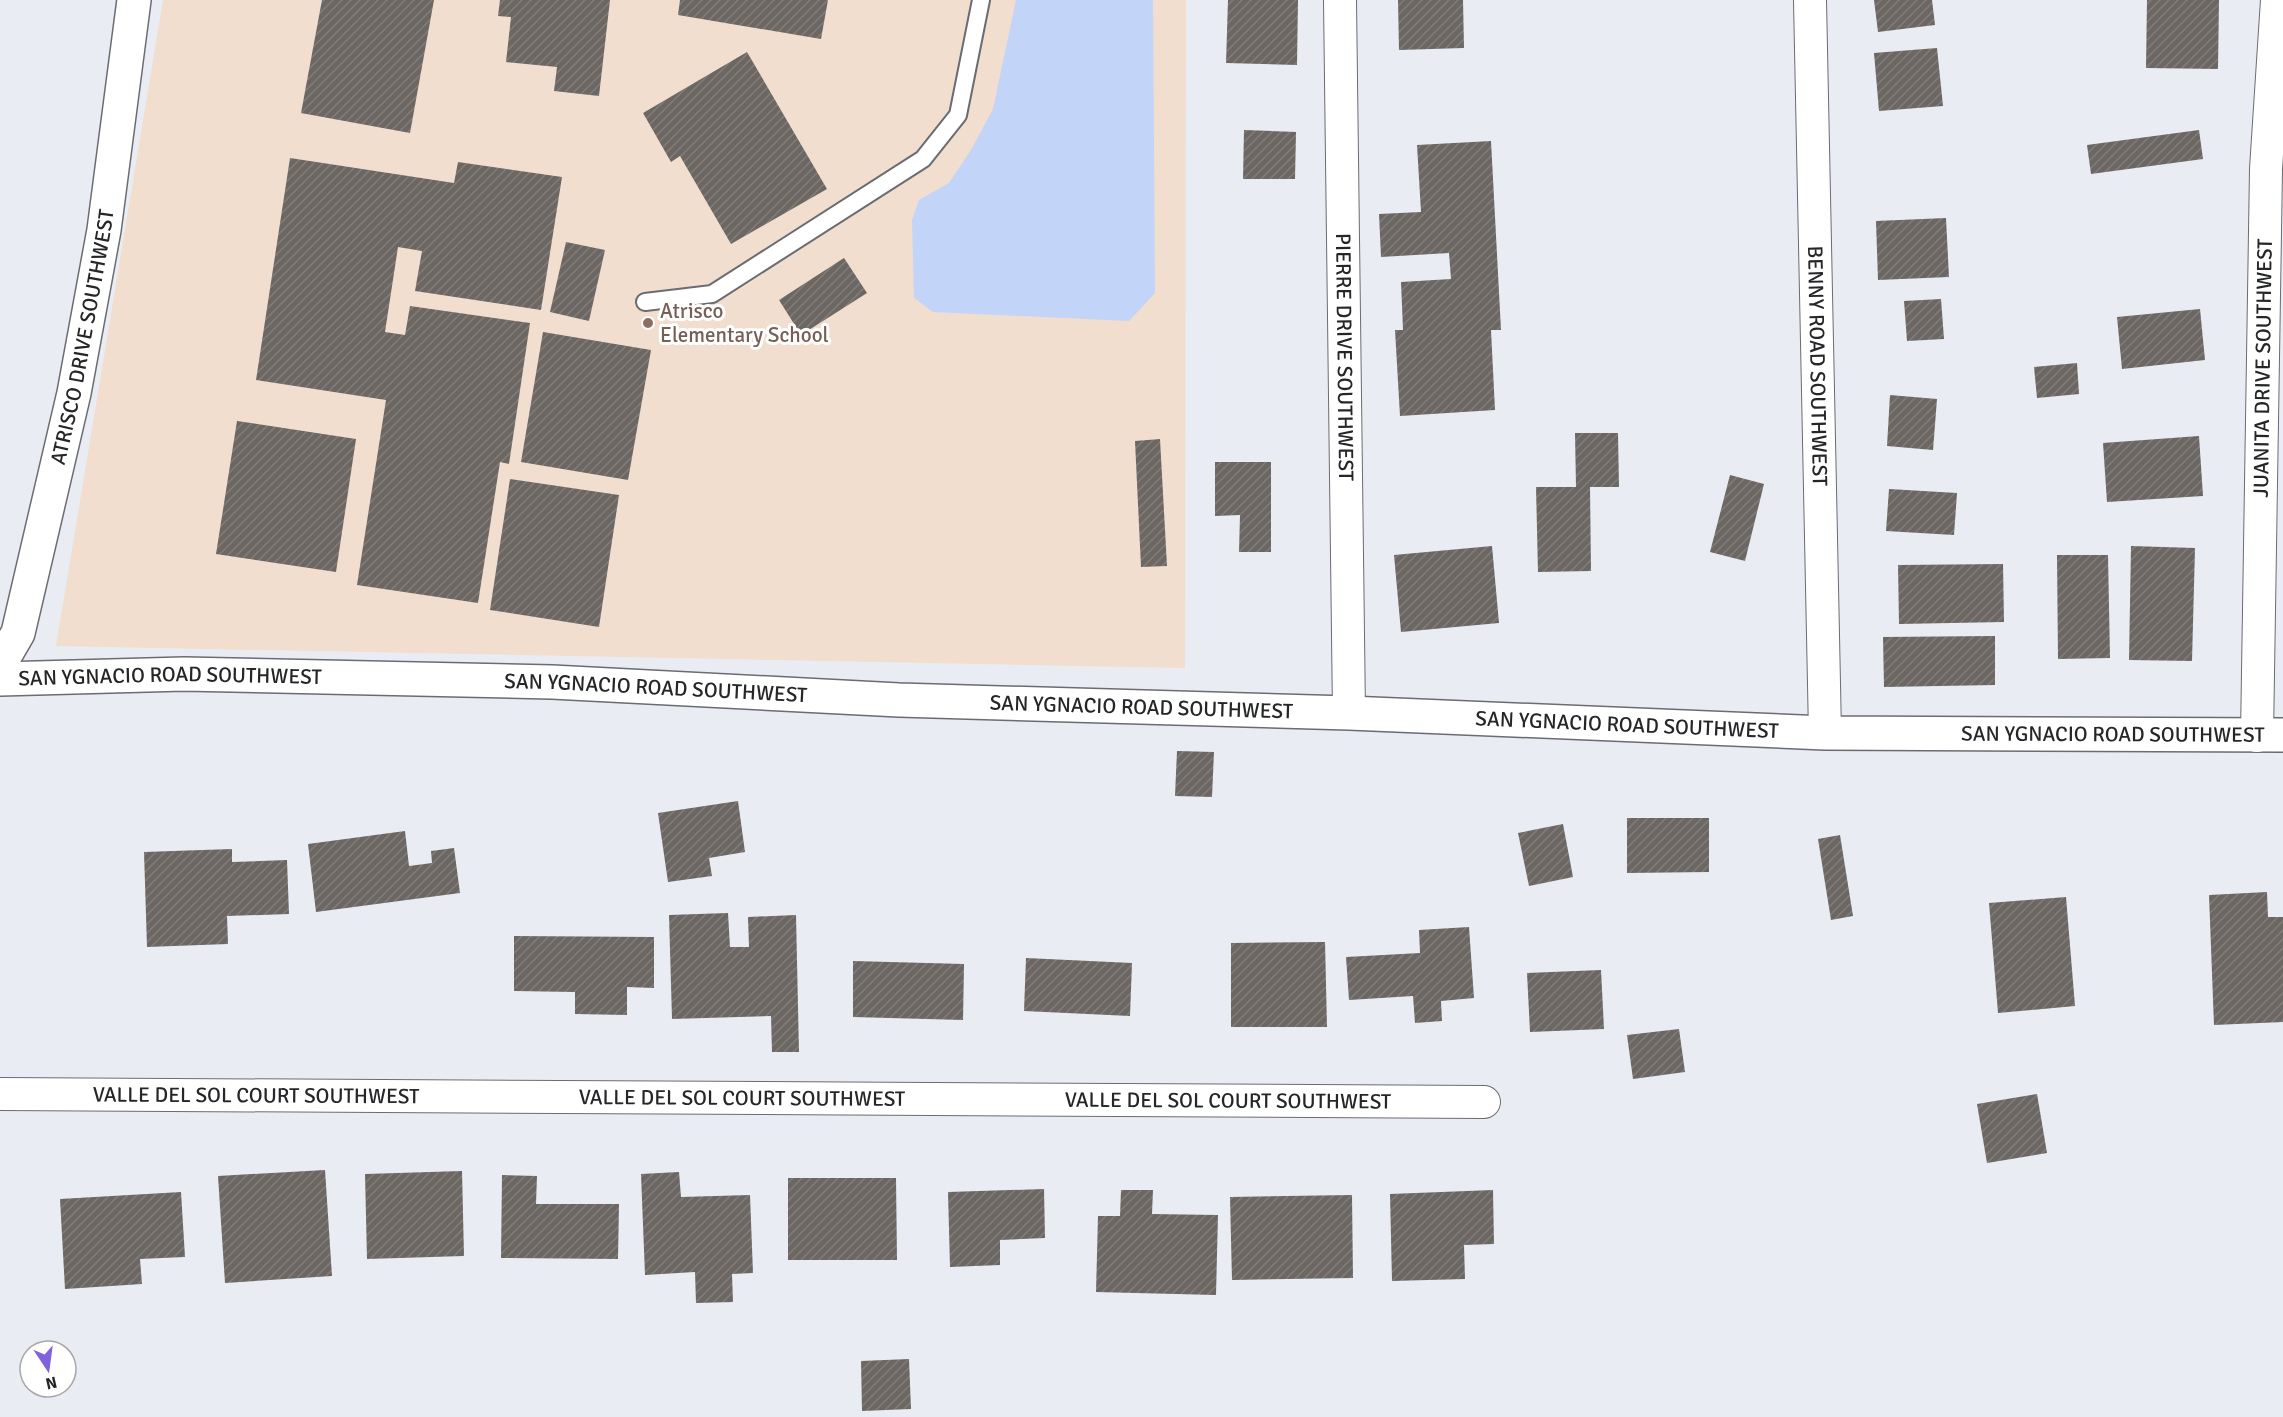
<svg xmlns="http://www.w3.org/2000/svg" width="2283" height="1417" viewBox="0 0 2283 1417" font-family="Signika,sans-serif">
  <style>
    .education { fill: #f1dece }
    .green { fill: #c2d4f7 }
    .building { fill: url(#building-hatch) }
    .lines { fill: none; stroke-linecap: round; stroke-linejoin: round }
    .lane-casing { stroke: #6a6c71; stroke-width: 20 }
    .street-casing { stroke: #6a6c71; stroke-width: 34 }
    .secondary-casing { stroke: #6a6c71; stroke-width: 36 }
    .lane { stroke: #fff; stroke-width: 16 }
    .street { stroke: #fff; stroke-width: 32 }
    .secondary { stroke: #fff; stroke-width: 33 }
    .education-dot { fill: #8d6e63; stroke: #fff; stroke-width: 2 }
    .labels { text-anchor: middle; stroke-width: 6; stroke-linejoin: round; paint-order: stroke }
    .education-label { font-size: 21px; fill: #785e54; stroke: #fff; text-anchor: start }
    .street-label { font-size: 21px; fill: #252628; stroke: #fff }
  </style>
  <defs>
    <pattern id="building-hatch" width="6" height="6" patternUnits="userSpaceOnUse" patternTransform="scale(1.5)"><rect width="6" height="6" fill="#6c6763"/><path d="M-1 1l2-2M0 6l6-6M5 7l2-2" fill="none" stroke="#807d7a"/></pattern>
  </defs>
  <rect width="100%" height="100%" fill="#e9ecf2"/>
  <polygon class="education" points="163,0 1186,0 1185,668 56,646"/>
  <polygon class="green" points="1016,0 1153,0 1155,293 1129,321 933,312 914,298 912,220 919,200 949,183 971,150 993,109"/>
  <g class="building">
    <polygon points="322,0 434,0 410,133 301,113"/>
    <polygon points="500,0 610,0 599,96 554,91 557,67 506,62 511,17 498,16"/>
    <polygon points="680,0 828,0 821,39 678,15"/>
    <polygon points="1228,0 1298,0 1297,65 1226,63"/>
    <polygon points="1398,0 1463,0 1464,48 1399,50"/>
    <polygon points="1874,0 1932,0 1935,25 1878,32"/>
    <polygon points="2147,0 2219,0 2218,69 2146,68"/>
    <polygon points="1937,48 1943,106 1879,111 1874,53"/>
    <polygon points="747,52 827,189 731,244 680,156 671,162 643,113"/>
    <polygon points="1244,130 1296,132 1295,179 1243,179"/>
    <polygon points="2199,130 2203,159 2091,174 2087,145"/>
    <polygon points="1491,141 1501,330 1491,330 1495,410 1400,416 1395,330 1403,330 1401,282 1451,279 1449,253 1381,257 1379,214 1421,212 1417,145"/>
    <polygon points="290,158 454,183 458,162 562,177 541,310 415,291 422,251 398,247 385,332 405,335 410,306 530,323 509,464 500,462 478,603 357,585 386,400 256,380"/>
    <polygon points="1946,218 1949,277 1878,280 1876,221"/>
    <polygon points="566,242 605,250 589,321 550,312"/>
    <polygon points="844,258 867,293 801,335 779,300"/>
    <polygon points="1941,299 1944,339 1907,341 1904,301"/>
    <polygon points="2200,309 2205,360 2122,369 2117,317"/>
    <polygon points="543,332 651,350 628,480 521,462"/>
    <polygon points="2077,363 2079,394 2037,398 2034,367"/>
    <polygon points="1890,395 1937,399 1933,450 1887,446"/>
    <polygon points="237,421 356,439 336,572 216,554"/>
    <polygon points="1575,433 1618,433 1619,487 1590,487 1591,571 1538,572 1536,487 1576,487"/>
    <polygon points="2199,436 2203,496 2107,502 2103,443"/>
    <polygon points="1160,439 1167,566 1141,567 1135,441"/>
    <polygon points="1215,462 1271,462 1271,552 1239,552 1240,515 1215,516"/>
    <polygon points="1730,475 1764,484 1745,561 1710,552"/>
    <polygon points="510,479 619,495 599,627 490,610"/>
    <polygon points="1889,489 1957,493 1954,535 1886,531"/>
    <polygon points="1492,546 1499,623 1401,632 1394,555"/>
    <polygon points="2131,546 2195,548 2192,661 2129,660"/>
    <polygon points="2057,555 2108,555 2110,658 2058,659"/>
    <polygon points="2003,564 2004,622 1899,624 1898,565"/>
    <polygon points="1995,636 1995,685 1884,687 1883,637"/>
    <polygon points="1177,751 1214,752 1212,797 1175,796"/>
    <polygon points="738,801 745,852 709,858 712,876 668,882 658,813"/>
    <polygon points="1627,818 1709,818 1709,872 1627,873"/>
    <polygon points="1563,824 1573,877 1529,886 1518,833"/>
    <polygon points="405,831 409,866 432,863 431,851 454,848 460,893 316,912 308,844"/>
    <polygon points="1840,835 1853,916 1831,920 1818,839"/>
    <polygon points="232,849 232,862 287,860 289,914 227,916 228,944 147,947 144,852"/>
    <polygon points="2267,892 2268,917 2283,917 2283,1022 2214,1025 2209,895"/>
    <polygon points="2066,897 2075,1006 1998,1013 1989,903"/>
    <polygon points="728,913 730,947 749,947 748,917 796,915 799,1052 772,1052 771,1016 672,1019 669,915"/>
    <polygon points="1469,927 1474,998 1441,1001 1442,1021 1415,1023 1413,996 1349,1000 1346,957 1420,953 1419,930"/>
    <polygon points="514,936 654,937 654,988 627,987 627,1015 575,1014 575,992 514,991"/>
    <polygon points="1325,942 1327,1027 1231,1027 1231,943"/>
    <polygon points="1026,958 1132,963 1130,1016 1024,1011"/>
    <polygon points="853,961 964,964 963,1020 853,1017"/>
    <polygon points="1601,970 1604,1029 1530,1032 1527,973"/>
    <polygon points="1679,1029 1685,1072 1633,1079 1627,1035"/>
    <polygon points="2037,1094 2047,1153 1987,1163 1977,1104"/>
    <polygon points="325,1170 332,1276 225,1283 218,1176"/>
    <polygon points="462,1171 464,1256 367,1259 365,1174"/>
    <polygon points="679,1172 681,1197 750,1195 753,1273 732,1274 733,1302 696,1303 695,1272 645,1275 641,1174"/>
    <polygon points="502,1175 537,1176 536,1204 619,1204 618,1259 501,1258"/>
    <polygon points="788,1178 896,1178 897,1260 788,1260"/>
    <polygon points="1044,1189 1045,1238 1000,1240 1000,1265 950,1267 948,1192"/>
    <polygon points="1121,1190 1153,1190 1152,1214 1218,1215 1216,1295 1096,1292 1098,1216 1120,1216"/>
    <polygon points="1493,1190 1494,1244 1464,1245 1465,1279 1392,1281 1390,1194"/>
    <polygon points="181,1192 185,1257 140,1259 142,1284 65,1289 60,1199"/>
    <polygon points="1352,1195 1353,1278 1232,1280 1230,1197"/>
    <polygon points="909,1359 911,1409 862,1411 861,1361"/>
  </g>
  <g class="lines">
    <defs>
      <polyline id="lane" points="645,302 712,294 923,159 958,115 981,0"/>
      <g id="street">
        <path id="s1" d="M 1340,0 L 1349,713"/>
        <path id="s2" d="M 1810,0 L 1825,733"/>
        <path id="s3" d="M 2257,736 L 2266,169 L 2277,0"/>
        <path id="s4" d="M 0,1094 L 1484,1102"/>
      </g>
      <g id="secondary">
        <path id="s5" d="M 0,664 L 18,633 L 74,393 L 104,230 L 134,0"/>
        <path id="s6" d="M 0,679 L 184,674 L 552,682 L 899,700 L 1349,713 L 1825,733 L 2283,735"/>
      </g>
    </defs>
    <use href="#lane" class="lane-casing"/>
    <use href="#street" class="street-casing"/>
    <use href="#secondary" class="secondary-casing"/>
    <use href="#lane" class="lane"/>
    <use href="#street" class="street"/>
    <use href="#secondary" class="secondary"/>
  </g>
  <circle class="education-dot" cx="648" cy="323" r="6"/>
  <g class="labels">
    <g class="education-label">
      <text x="660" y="318">Atrisco<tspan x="660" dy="24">Elementary School</tspan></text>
    </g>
    <g class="street-label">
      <text dy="7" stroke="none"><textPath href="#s5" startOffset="339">ATRISCO DRIVE SOUTHWEST</textPath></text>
      <text dy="7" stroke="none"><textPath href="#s1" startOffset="357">PIERRE DRIVE SOUTHWEST</textPath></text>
      <text dy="7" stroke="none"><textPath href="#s2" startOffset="366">BENNY ROAD SOUTHWEST</textPath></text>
      <text dy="7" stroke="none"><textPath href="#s3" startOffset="368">JUANITA DRIVE SOUTHWEST</textPath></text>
      <text dy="7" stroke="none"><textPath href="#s6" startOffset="170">SAN YGNACIO ROAD SOUTHWEST</textPath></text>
      <text dy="7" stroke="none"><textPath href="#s6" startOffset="656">SAN YGNACIO ROAD SOUTHWEST</textPath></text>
      <text dy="7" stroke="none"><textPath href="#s6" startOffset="1142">SAN YGNACIO ROAD SOUTHWEST</textPath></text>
      <text dy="7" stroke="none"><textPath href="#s6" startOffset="1628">SAN YGNACIO ROAD SOUTHWEST</textPath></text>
      <text dy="7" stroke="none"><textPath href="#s6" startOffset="2114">SAN YGNACIO ROAD SOUTHWEST</textPath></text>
      <text dy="7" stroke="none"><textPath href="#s4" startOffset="256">VALLE DEL SOL COURT SOUTHWEST</textPath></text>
      <text dy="7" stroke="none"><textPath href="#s4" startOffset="742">VALLE DEL SOL COURT SOUTHWEST</textPath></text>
      <text dy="7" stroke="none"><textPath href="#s4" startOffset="1228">VALLE DEL SOL COURT SOUTHWEST</textPath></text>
    </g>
  </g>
  <g transform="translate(48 1369) rotate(167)"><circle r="28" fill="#ffffff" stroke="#a8a8a9" stroke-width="1.5"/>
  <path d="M0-4.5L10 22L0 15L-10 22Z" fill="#8062dc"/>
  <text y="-9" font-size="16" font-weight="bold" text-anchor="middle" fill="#252628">N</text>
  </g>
</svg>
